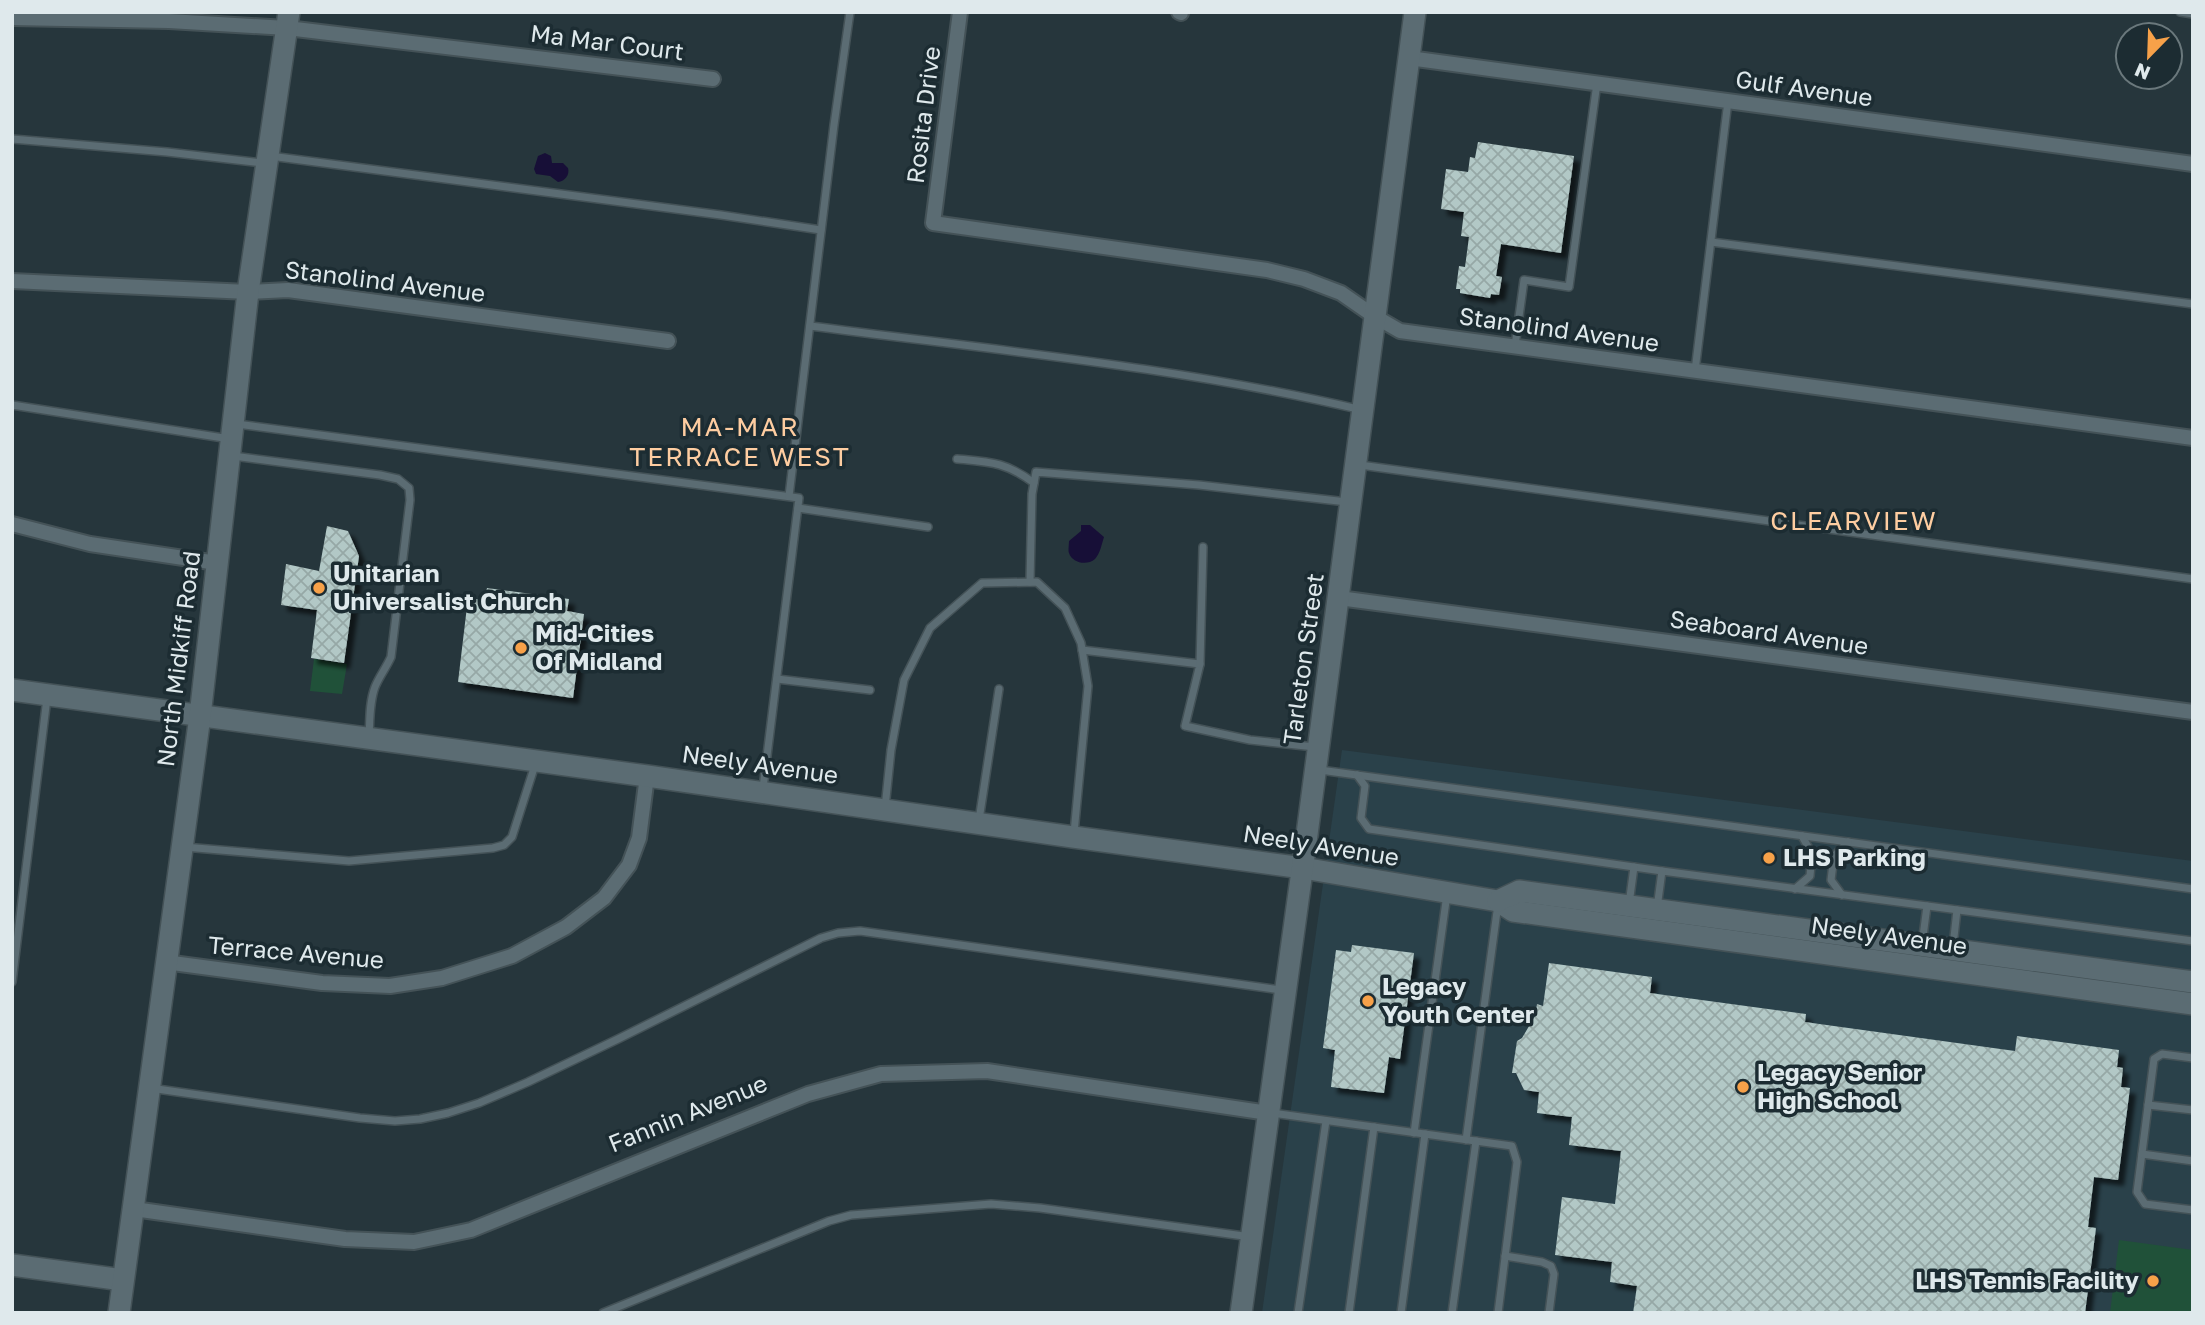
<svg xmlns="http://www.w3.org/2000/svg" width="2205" height="1325" viewBox="0 0 2205 1325" font-family="'Golos Text',sans-serif">
  <style>
    .built { fill: #2a414a }
    .green { fill: #205139 }
    .water { fill: #170f37 }
    .building { fill: url(#building-cross-hatch); filter: url(#shadow) }
    .lines { fill: none; stroke-linecap: round; stroke-linejoin: round }
    .lane-casing { stroke: #445257; stroke-width: 10 }
    .street-casing { stroke: #445257; stroke-width: 18 }
    .secondary-casing { stroke: #445257; stroke-width: 24 }
    .lane { stroke: #5b6c73; stroke-width: 7 }
    .street { stroke: #5b6c73; stroke-width: 14 }
    .secondary { stroke: #5b6c73; stroke-width: 21 }
    .poi-dot { fill: #f7a149; stroke: #1c2c32; stroke-width: 2.5 }
    .labels { text-anchor: middle; stroke-width: 7; stroke-linejoin: round; paint-order: stroke }
    .street-label { font-size: 24px; fill: #dfe9ec; stroke: #1c2c32 }
    .poi-label { font-size: 24px; font-weight: bold; fill: #dfe9ec; stroke: #1c2c32; text-anchor: start }
    .neighbourhood-label { font-size: 26px; letter-spacing: 2px; fill: #fecda1; stroke: #1c2c32 }
  </style>
  <defs>
    <pattern id="building-cross-hatch" width="8" height="8" patternUnits="userSpaceOnUse" patternTransform="scale(1.75)"><rect width="8" height="8" fill="#b2c8c6"/><path d="M0 0l8 8M0 8l8-8" fill="none" stroke="#96a8a6"/></pattern>
    <filter id="shadow"><feDropShadow dx="6" dy="6" stdDeviation="2" flood-color="#0009"/></filter>
  </defs>
  <rect width="100%" height="100%" fill="#26363c"/>
  <polygon class="built" points="1342,750 2193,861 2193,1313 1262,1313"/>
  <g class="green">
    <polygon points="314,659 347,664 342,694 310,691"/>
    <polygon points="2119,1240 2193,1250 2193,1313 2110,1313"/>
  </g>
  <g class="water">
    <path d="M 545,153 L 551,156 L 552,163 L 563,163 L 568,168 C 570,175 565,181 558,182 L 550,176 L 536,174 L 534,169 L 538,156 Z"/>
    <path d="M 1081,525 L 1090,525 L 1104,537 C 1102,543 1100,554 1095,559 C 1087,566 1072,563 1069,553 C 1068,551 1069,544 1069,541 L 1081,531 Z"/>
  </g>
  <g class="building">
    <polygon points="1478,142 1574,156 1561,253 1501,244 1496,276 1502,277 1499,295 1491,294 1490,298 1460,293 1460,289 1456,289 1459,266 1465,267 1469,237 1461,236 1464,212 1441,209 1446,169 1468,172 1470,157 1475,158"/>
    <polygon points="327,526 348,531 359,556 344,663 311,658 317,610 281,605 286,564 319,571"/>
    <polygon points="487,588 569,599 567,611 584,614 573,698 458,682 468,598 484,600"/>
    <polygon points="1352,945 1414,953 1400,1059 1389,1057 1384,1093 1331,1087 1335,1050 1323,1048 1336,950 1351,952"/>
    <polygon points="1549,963 1652,977 1650,993 1806,1014 1805,1022 2015,1051 2017,1036 2119,1050 2117,1067 2123,1068 2121,1087 2130,1088 2118,1180 2094,1177 2088,1227 2096,1228 2085,1313 1633,1313 1637,1286 1610,1282 1612,1262 1555,1255 1562,1197 1615,1204 1621,1151 1569,1145 1572,1117 1537,1113 1539,1092 1524,1090 1516,1073 1512,1073 1517,1041 1522,1038 1535,1016 1537,1004 1543,1006"/>
  </g>
  <g class="lines">
    <defs>
      <g id="lane">
        <polyline points="2180,12 2193,14"/>
        <polyline points="12,139 167,152 263,163"/>
        <polyline points="270,156 721,215 821,230"/>
        <polyline points="1711,242 2193,304"/>
        <path d="M 810,326 C 994,350 1180,367 1362,410"/>
        <polyline points="1515,346 1524,280 1569,287 1597,83"/>
        <polyline points="1695,371 1728,101"/>
        <polyline points="12,405 230,439"/>
        <polyline points="237,424 799,498 763,788"/>
        <path d="M 233,456 L 380,475 L 398,479 L 409,488 L 410,500 L 391,657 C 386,668 379,677 375,687 C 369,703 370,721 369,738"/>
        <path d="M 957,459 C 990,462 1006,462 1034,483"/>
        <polyline points="1360,465 2193,579"/>
        <polyline points="789,496 834,125 850,12"/>
        <polyline points="798,508 928,527"/>
        <polyline points="1030,582 1032,494 1036,472 1199,485 1347,502"/>
        <polyline points="1082,650 1200,664 1185,726 1250,740 1315,747"/>
        <polyline points="1200,664 1203,547"/>
        <polyline points="777,679 870,690"/>
        <polyline points="1320,770 2193,889"/>
        <polyline points="1357,775 1365,786 1361,818 1369,829 1662,871 2193,941"/>
        <polyline points="885,808 891,750 904,680 930,628 982,583 1037,582 1065,608 1081,643 1088,686 1074,833"/>
        <polyline points="979,820 999,689"/>
        <polyline points="184,847 349,861 493,848 504,845 512,837 535,765"/>
        <polyline points="1795,889 1810,876 1812,854 1802,836"/>
        <polyline points="1842,895 1831,880 1834,856 1848,842"/>
        <polyline points="1629,904 1634,867"/>
        <polyline points="1657,908 1662,871"/>
        <polyline points="1922,944 1927,906"/>
        <polyline points="1953,946 1957,910"/>
        <polyline points="12,982 47,698"/>
        <polyline points="2193,1058 2162,1054 2154,1059 2137,1192 2145,1204 2193,1210"/>
        <polyline points="150,1088 360,1118 395,1121 420,1119 448,1113 479,1103 528,1082 618,1039 821,938 838,933 860,931 1281,990"/>
        <polyline points="2148,1105 2193,1110"/>
        <polyline points="1272,1113 1512,1146 1517,1162 1498,1313"/>
        <polyline points="1414,1133 1447,894"/>
        <polyline points="1466,1140 1498,904"/>
        <polyline points="2142,1154 2193,1161"/>
        <polyline points="1505,1256 1542,1262 1551,1266 1554,1274 1549,1313"/>
        <polyline points="603,1313 829,1221 851,1215 991,1204 1040,1208 1251,1237"/>
        <polyline points="1298,1313 1326,1121"/>
        <polyline points="1349,1313 1374,1127"/>
        <polyline points="1401,1313 1425,1134"/>
        <polyline points="1452,1313 1476,1141"/>
      </g>
      <g id="street">
        <polyline points="960,12 933,223 1267,270 1304,279 1341,293 1374,316 1400,331 2193,438"/>
        <polyline points="1179,12 1181,13"/>
        <polyline points="12,18 169,21 287,28 713,79"/>
        <polyline points="1409,58 2193,164"/>
        <polyline points="12,281 248,292 288,290 668,341"/>
        <polyline points="12,524 90,544 217,563"/>
        <polyline points="1339,598 2193,712"/>
        <polyline points="165,962 322,983 390,986 442,978 512,956 566,927 604,898 629,865 639,838 647,776"/>
        <polyline points="134,1209 345,1239 414,1242 471,1230 808,1094 881,1074 987,1071 1268,1113"/>
      </g>
      <g id="secondary">
        <polyline points="12,690 647,776 1073,837 1303,868 1498,901 1513,911 2193,1004"/>
        <polyline points="1498,901 1519,891 2193,982"/>
        <polyline points="12,1265 123,1280"/>
        <polyline points="119,1313 200,716 248,292 289,12"/>
        <polyline points="1241,1313 1306,842 1415,12"/>
      </g>
    </defs>
    <use href="#lane" class="lane-casing"/>
    <use href="#street" class="street-casing"/>
    <use href="#secondary" class="secondary-casing"/>
    <use href="#lane" class="lane"/>
    <use href="#street" class="street"/>
    <use href="#secondary" class="secondary"/>
  </g>
  <g class="poi-dot">
    <circle cx="319" cy="588" r="7"/>
    <circle cx="521" cy="648" r="7"/>
    <circle cx="1769" cy="858" r="7"/>
    <circle cx="1368" cy="1001" r="7"/>
    <circle cx="1743" cy="1087" r="7"/>
    <circle cx="2153" cy="1281" r="7"/>
  </g>
  <g class="labels">
    <g class="street-label">
      <text transform="translate(607 43) rotate(7)" y="8">Ma Mar Court</text>
      <text transform="translate(1804 89) rotate(8)" y="8">Gulf Avenue</text>
      <text transform="translate(924 115) rotate(-83)" y="8">Rosita Drive</text>
      <text transform="translate(385 282) rotate(7)" y="8">Stanolind Avenue</text>
      <text transform="translate(1559 330) rotate(8)" y="8">Stanolind Avenue</text>
      <text transform="translate(1769 633) rotate(8)" y="8">Seaboard Avenue</text>
      <text transform="translate(179 659) rotate(-83)" y="8">North Midkiff Road</text>
      <text transform="translate(1304 659) rotate(-82)" y="8">Tarleton Street</text>
      <text transform="translate(760 765) rotate(8)" y="8">Neely Avenue</text>
      <text transform="translate(1321 846) rotate(9)" y="8">Neely Avenue</text>
      <text transform="translate(1889 936) rotate(8)" y="8">Neely Avenue</text>
      <text transform="translate(296 953) rotate(5)" y="8">Terrace Avenue</text>
      <text transform="translate(688 1114) rotate(-22)" y="8">Fannin Avenue</text>
    </g>
    <g class="poi-label">
      <text x="333" y="582">Unitarian<tspan x="333" dy="28">Universalist Church</tspan></text>
      <text x="535" y="642">Mid-Cities<tspan x="535" dy="28">Of Midland</tspan></text>
      <text x="1783" y="866">LHS Parking</text>
      <text x="1382" y="995">Legacy<tspan x="1382" dy="28">Youth Center</tspan></text>
      <text x="1757" y="1081">Legacy Senior<tspan x="1757" dy="28">High School</tspan></text>
      <text x="2139" y="1289" text-anchor="end">LHS Tennis Facility</text>
    </g>
    <g class="neighbourhood-label">
      <text x="740" y="436">MA-MAR<tspan x="740" dy="30">TERRACE WEST</tspan></text>
      <text x="1854" y="530">CLEARVIEW</text>
    </g>
  </g>
  <rect width="2205" height="1325" fill="none" stroke="#dfe9ec" stroke-width="28"/>
  <g transform="translate(2149 56) rotate(203)"><circle r="33" fill="#1c2c32" stroke="#6a787c" stroke-width="2"/>
  <path d="M0-5L12 26L0 18L-12 26Z" fill="#f7a149"/>
  <text y="-10" font-size="19" font-weight="bold" text-anchor="middle" fill="#dfe9ec">N</text>
  </g>
</svg>
